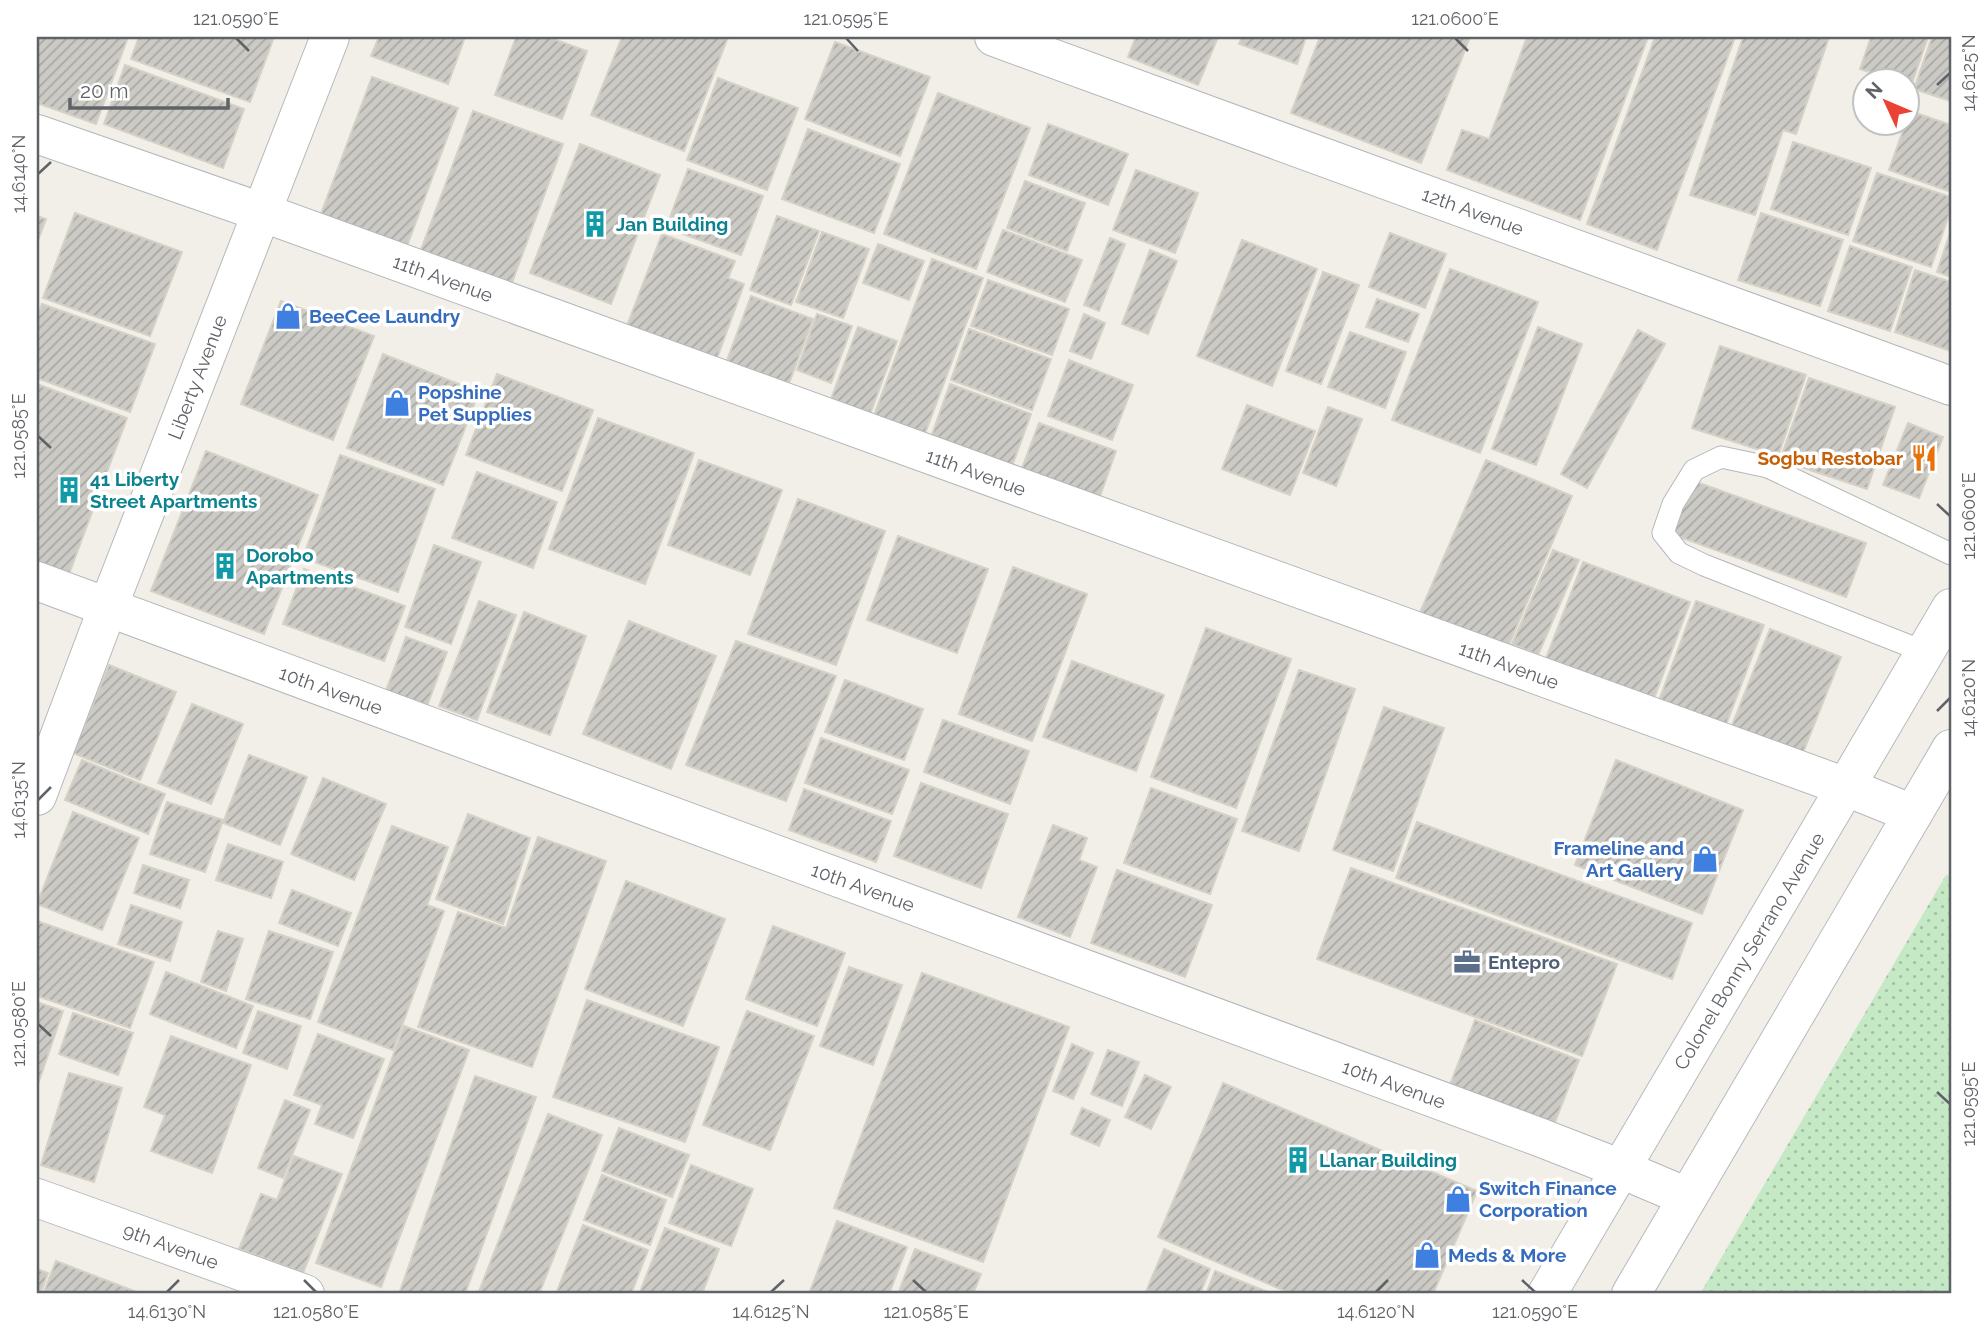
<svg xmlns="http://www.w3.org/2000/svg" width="1988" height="1331" viewBox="0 0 1988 1331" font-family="Raleway,sans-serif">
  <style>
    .grass { fill: url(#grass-dots) }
    .building { fill: url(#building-hatch); stroke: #d6d1c6; stroke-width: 2 }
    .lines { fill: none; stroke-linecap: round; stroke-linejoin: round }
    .lane-casing { stroke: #b5b8bc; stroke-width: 23 }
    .street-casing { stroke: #b5b8bc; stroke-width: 40 }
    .secondary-casing { stroke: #b6babf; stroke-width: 40 }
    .lane { stroke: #fff; stroke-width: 21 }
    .street { stroke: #fff; stroke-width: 38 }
    .secondary { stroke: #fff; stroke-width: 38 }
    .ticks { fill: none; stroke: #5f6368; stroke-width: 2.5 }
    .labels { text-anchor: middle; stroke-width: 7; stroke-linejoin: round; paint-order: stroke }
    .street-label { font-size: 19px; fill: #5f6368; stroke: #fff }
    .culture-label { font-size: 19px; font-weight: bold; fill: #0d838f; stroke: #fff; text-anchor: start }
    .shop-label { font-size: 19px; font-weight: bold; fill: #366cbe; stroke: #fff; text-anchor: start }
    .food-label { font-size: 19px; font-weight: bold; fill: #c56008; stroke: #fff; text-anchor: end }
    .service-label { font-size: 19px; font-weight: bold; fill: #4e5e75; stroke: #fff; text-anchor: start }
    .neatline { fill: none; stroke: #5f6368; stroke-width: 2.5 }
    .ticks-label { font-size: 18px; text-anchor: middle; fill: #5f6368 }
  </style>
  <defs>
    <pattern id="grass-dots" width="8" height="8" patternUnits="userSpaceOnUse" patternTransform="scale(1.75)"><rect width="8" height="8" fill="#c5e8c5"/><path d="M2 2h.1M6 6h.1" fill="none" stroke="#a3c0a4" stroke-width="1.8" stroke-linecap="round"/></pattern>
    <pattern id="building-hatch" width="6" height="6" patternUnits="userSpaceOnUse" patternTransform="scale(1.75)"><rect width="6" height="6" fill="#cccac5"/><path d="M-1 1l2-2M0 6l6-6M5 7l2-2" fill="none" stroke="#a9a8a4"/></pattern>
  </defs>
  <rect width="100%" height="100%" fill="#f1efe8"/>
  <polygon class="grass" points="1946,875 1951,876 1951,1294 1700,1294"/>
  <g class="building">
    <polygon points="37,37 128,37 96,124 37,103"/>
    <polygon points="139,37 274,37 250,102 131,59"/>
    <polygon points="379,37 465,37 448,84 371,56"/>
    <polygon points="516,37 548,37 587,51 562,119 495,95"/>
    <polygon points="622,37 728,37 684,151 591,115"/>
    <polygon points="1136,37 1218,37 1198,85 1128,57"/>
    <polygon points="1242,37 1306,37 1297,64 1239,44"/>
    <polygon points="1320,37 1470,37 1421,163 1291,113"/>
    <polygon points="1527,37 1648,37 1580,220 1447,170 1462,130 1489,139"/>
    <polygon points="1655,37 1735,37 1657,250 1587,224"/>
    <polygon points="1743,37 1829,37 1796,134 1783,130 1755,215 1690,195"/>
    <polygon points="1871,37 1928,37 1911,86 1908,85 1908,80 1894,80 1860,69"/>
    <polygon points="1932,37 1951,37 1951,101 1914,89"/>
    <polygon points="835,42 930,77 900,156 805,119"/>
    <polygon points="125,65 244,109 223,168 104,124"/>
    <polygon points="372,77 458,108 407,246 321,214"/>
    <polygon points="718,78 798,108 767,190 687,160"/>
    <polygon points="938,93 1030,128 976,269 884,234"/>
    <polygon points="473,111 563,144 510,288 419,255"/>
    <polygon points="1910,111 1951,125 1951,192 1889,170 1906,122 1908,122"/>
    <polygon points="1048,124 1128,154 1108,205 1029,175"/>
    <polygon points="808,129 900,164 874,233 782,199"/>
    <polygon points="1793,142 1871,168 1848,235 1771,209"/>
    <polygon points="580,144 660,175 611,304 530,273"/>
    <polygon points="688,169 763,196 741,255 666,228"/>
    <polygon points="1136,170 1198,193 1175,253 1113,230"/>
    <polygon points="1877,173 1951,197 1951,209 1931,267 1853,241"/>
    <polygon points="1025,181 1085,203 1067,251 1007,228"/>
    <polygon points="75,213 182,252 150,336 43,298"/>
    <polygon points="1761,213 1843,240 1820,306 1738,280"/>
    <polygon points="37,216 46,219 37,243"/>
    <polygon points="777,216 819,231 791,305 750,290"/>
    <polygon points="1003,230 1082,260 1065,302 987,272"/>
    <polygon points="1951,230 1951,277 1937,272"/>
    <polygon points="822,232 869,249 843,318 796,302"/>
    <polygon points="1390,233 1446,254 1425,308 1369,287"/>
    <polygon points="662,234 735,261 728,278 744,284 715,364 625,331"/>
    <polygon points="1110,238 1125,244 1099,311 1084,305"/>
    <polygon points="1242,240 1317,269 1272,386 1197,356"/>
    <polygon points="878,244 924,261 909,300 863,283"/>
    <polygon points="1850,246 1912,267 1890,331 1828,311"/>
    <polygon points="1150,250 1177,261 1148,334 1122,324"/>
    <polygon points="932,259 983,278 923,439 872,421"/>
    <polygon points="1450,269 1538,302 1480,453 1392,420"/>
    <polygon points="1915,270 1951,282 1951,351 1895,332"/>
    <polygon points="1323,272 1359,285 1321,384 1286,371"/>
    <polygon points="988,280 1069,309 1052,355 971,326"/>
    <polygon points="751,296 813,319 788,386 726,363"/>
    <polygon points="1377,299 1419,314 1408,342 1366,327"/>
    <polygon points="281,301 374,336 333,440 241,404"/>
    <polygon points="42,304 155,344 130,412 37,378 37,317"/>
    <polygon points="817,314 852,326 831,383 797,370"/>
    <polygon points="1084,314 1105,323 1091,359 1070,351"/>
    <polygon points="858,327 897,341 869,417 830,402"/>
    <polygon points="1538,327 1582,344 1536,465 1492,449"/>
    <polygon points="969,329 1051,359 1032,410 951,380"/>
    <polygon points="1638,330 1665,344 1587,488 1561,474"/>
    <polygon points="1350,332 1406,352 1385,408 1328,387"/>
    <polygon points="1720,346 1806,375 1778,456 1692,428"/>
    <polygon points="383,354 479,392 443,485 347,448"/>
    <polygon points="1069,360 1133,385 1112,440 1048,416"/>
    <polygon points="497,374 593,410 562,491 466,455"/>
    <polygon points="1809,378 1895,407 1867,489 1780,460"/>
    <polygon points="37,384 127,418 69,574 37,562"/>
    <polygon points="950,384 1031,414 1011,469 930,440"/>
    <polygon points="1247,405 1315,431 1290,495 1222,469"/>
    <polygon points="1328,407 1362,419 1336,486 1303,473"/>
    <polygon points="598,418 694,453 645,584 549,549"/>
    <polygon points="1039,423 1116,451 1099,499 1021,471"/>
    <polygon points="1908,423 1943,437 1919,498 1883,485"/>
    <polygon points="206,451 318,495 264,634 151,591"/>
    <polygon points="340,455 435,489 398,592 303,558"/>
    <polygon points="699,460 782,490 750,575 668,545"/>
    <polygon points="1486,460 1572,496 1505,654 1418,617"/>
    <polygon points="477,472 557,502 533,568 452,538"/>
    <polygon points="1691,480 1866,543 1846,597 1671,534"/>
    <polygon points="798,499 885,531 836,665 748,634"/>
    <polygon points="898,536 988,569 957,653 867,620"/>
    <polygon points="434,545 481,562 451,644 405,627"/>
    <polygon points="1553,550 1579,560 1538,655 1512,644"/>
    <polygon points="1583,562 1690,602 1653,701 1545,661"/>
    <polygon points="1013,567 1087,594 1032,741 959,714"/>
    <polygon points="304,569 405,606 384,661 283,624"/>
    <polygon points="479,601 516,615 477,720 439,706"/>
    <polygon points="1696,601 1764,625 1724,730 1657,706"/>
    <polygon points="524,612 586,636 550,735 487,712"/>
    <polygon points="629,621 716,656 671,769 583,734"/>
    <polygon points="1206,628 1291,659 1236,808 1151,777"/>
    <polygon points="1770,629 1841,657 1802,755 1731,728"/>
    <polygon points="406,637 447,652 427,706 386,691"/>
    <polygon points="736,641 836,676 786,801 686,765"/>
    <polygon points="1072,661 1164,695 1136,771 1043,737"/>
    <polygon points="109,665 176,692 140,780 73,753"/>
    <polygon points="1299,670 1355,689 1299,851 1242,831"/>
    <polygon points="845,680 923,709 904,760 825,732"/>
    <polygon points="192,704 243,724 211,804 158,783"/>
    <polygon points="1384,707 1444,728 1393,871 1333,850"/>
    <polygon points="943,720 1029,751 1010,804 924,772"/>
    <polygon points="821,738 909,770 892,814 805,783"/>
    <polygon points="249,755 307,777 280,845 223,823"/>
    <polygon points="82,760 165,794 148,834 65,800"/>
    <polygon points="1616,760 1743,810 1702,914 1575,865"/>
    <polygon points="323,778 386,804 354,880 291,854"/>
    <polygon points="921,783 1008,814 981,888 894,856"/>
    <polygon points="1151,788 1237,819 1210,894 1124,863"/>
    <polygon points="804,789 891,821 876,862 789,830"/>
    <polygon points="167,802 223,820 205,872 150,854"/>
    <polygon points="73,812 139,838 102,930 37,904"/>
    <polygon points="468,814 530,838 503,924 436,899"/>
    <polygon points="1417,822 1692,923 1672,979 1396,878"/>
    <polygon points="1053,825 1087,838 1079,860 1097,867 1070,937 1018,917"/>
    <polygon points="392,826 448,847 427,905 444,911 393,1050 318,1022"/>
    <polygon points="538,837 606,861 532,1067 418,1027 458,912 506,928"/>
    <polygon points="228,844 283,862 271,898 216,880"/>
    <polygon points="143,865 189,880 180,908 134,893"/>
    <polygon points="1351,868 1617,964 1582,1056 1317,959"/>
    <polygon points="1117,870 1212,905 1185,977 1091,943"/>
    <polygon points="626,881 725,919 683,1026 585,989"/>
    <polygon points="292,890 351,913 338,946 279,923"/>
    <polygon points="131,905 182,922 170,961 118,944"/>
    <polygon points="37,921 154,962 130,1028 37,996"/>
    <polygon points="773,926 845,953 817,1026 746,999"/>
    <polygon points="218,931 243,939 226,991 201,982"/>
    <polygon points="269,931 333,952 310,1019 246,999"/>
    <polygon points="849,967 902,985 873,1065 820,1046"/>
    <polygon points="166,972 253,1006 236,1048 150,1014"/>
    <polygon points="922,973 1069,1027 983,1262 834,1208"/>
    <polygon points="587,1000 719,1047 685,1142 553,1097"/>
    <polygon points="37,1002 63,1011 37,1087"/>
    <polygon points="258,1011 301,1026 287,1069 243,1053"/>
    <polygon points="747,1011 814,1036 770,1150 703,1125"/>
    <polygon points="73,1013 133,1033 118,1075 59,1054"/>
    <polygon points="1475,1020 1579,1060 1552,1130 1448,1090"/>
    <polygon points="404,1026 469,1050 381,1287 316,1263"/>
    <polygon points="318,1034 384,1059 353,1138 315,1124 322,1105 294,1095"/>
    <polygon points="171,1036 251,1065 212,1173 151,1151 165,1115 144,1107"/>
    <polygon points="1072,1044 1093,1053 1073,1099 1053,1091"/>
    <polygon points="1108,1050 1139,1062 1122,1106 1091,1094"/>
    <polygon points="69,1073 122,1088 94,1182 41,1165"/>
    <polygon points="1145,1075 1171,1087 1151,1129 1125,1117"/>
    <polygon points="475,1076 536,1097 465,1294 399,1294"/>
    <polygon points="1223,1083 1477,1191 1433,1294 1292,1294 1158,1237"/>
    <polygon points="285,1100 310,1110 283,1178 258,1168"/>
    <polygon points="1082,1108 1110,1120 1099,1146 1071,1134"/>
    <polygon points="548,1114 602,1135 539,1294 478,1294"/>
    <polygon points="619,1128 689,1155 672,1197 602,1171"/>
    <polygon points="294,1156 342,1174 303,1273 239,1249 261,1194 277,1200"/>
    <polygon points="691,1165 753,1189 731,1246 669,1223"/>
    <polygon points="602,1175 666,1200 650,1245 584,1220"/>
    <polygon points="837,1221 907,1247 889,1294 809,1294"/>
    <polygon points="583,1225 648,1250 631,1294 556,1294"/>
    <polygon points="665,1228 719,1249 702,1294 646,1294 640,1292"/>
    <polygon points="915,1249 981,1274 973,1294 898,1294"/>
    <polygon points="1164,1249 1210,1269 1200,1294 1145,1294"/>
    <polygon points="56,1261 139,1293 138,1294 43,1294"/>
    <polygon points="37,1269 48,1273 40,1294 37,1294"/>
    <polygon points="1215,1271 1273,1294 1206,1294"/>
  </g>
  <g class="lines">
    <defs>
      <polyline id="lane" points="1925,652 1704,565 1679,553 1663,533 1673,504 1694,470 1721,457 1768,467 1951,554"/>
      <g id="street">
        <polyline points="994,37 1951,386"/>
        <polyline points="37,134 261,212 1846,787 1913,814"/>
        <polyline points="37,581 1539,1137 1621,1169 1687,1197"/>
        <polyline points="37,796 108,607 330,37"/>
      </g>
      <g id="secondary">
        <polyline points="37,1198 305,1294"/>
        <polyline points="1547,1294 1951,608"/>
        <polyline points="1631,1294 1951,749"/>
      </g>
    </defs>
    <use href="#lane" class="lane-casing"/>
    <use href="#street" class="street-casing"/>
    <use href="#secondary" class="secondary-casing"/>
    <use href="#lane" class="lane"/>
    <use href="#street" class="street"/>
    <use href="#secondary" class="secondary"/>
  </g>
  <path class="ticks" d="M 236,38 L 249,51M 846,38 L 858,51M 1455,38 L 1468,51M 1937,85 L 1950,73M 38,174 L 51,162M 38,436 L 51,448M 1937,504 L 1950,516M 1937,711 L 1950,698M 38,800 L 51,787M 38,1024 L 51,1036M 1937,1092 L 1950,1104M 304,1280 L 316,1292M 913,1280 L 926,1292M 1522,1280 L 1535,1292M 167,1292 L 179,1280M 771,1292 L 784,1280M 1376,1292 L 1388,1280"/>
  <defs>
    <symbol id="building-bare" viewBox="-9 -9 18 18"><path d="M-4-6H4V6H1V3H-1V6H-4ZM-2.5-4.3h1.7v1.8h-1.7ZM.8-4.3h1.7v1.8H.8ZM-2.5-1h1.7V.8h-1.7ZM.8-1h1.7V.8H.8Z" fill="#0f9aa8" stroke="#fff" stroke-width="2.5" paint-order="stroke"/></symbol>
    <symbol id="shop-bare" viewBox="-9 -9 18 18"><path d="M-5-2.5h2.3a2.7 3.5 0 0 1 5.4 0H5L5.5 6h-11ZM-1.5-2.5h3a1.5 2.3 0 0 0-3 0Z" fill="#3f7fe0" stroke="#fff" stroke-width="2.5" paint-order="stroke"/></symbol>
    <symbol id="restaurant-bare" viewBox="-9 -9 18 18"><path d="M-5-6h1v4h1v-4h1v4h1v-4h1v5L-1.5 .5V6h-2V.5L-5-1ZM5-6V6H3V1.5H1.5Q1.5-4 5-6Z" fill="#e8710a" stroke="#fff" stroke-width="2.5" paint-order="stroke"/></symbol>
    <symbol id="office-bare" viewBox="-9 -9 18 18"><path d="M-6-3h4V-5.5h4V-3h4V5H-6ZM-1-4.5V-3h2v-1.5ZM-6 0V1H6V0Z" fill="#5c6f8a" stroke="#fff" stroke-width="2.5" paint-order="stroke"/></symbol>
  </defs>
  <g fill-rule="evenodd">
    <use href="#building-bare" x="576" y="205" width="38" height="38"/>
    <use href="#shop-bare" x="269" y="297" width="38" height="38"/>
    <use href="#shop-bare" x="378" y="384" width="38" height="38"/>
    <use href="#restaurant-bare" x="1905" y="439" width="38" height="38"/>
    <use href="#building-bare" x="50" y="471" width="38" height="38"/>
    <use href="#building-bare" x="206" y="547" width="38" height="38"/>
    <use href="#shop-bare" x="1686" y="840" width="38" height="38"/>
    <use href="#office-bare" x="1448" y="943" width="38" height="38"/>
    <use href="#building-bare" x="1279" y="1141" width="38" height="38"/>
    <use href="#shop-bare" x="1439" y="1180" width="38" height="38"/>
    <use href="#shop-bare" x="1408" y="1236" width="38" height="38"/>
  </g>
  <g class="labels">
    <g class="street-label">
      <text transform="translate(1473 211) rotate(20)" y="7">12th Avenue</text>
      <text transform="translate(443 278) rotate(20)" y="7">11th Avenue</text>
      <text transform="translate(197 377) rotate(-69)" y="7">Liberty Avenue</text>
      <text transform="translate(976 472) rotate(20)" y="7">11th Avenue</text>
      <text transform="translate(1509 665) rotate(20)" y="7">11th Avenue</text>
      <text transform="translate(331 690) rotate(20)" y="7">10th Avenue</text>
      <text transform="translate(863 887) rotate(20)" y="7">10th Avenue</text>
      <text transform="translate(1749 951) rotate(-59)" y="7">Colonel Bonny Serrano Avenue</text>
      <text transform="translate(1394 1084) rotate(20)" y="7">10th Avenue</text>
      <text transform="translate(171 1246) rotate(20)" y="7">9th Avenue</text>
    </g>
    <g class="culture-label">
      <text x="616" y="231">Jan Building</text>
      <text x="90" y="486">41 Liberty<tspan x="90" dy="22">Street Apartments</tspan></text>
      <text x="246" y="562">Dorobo<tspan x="246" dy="22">Apartments</tspan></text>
      <text x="1319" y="1167">Llanar Building</text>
    </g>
    <g class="shop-label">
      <text x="309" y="323">BeeCee Laundry</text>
      <text x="418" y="399">Popshine<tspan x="418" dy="22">Pet Supplies</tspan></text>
      <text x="1684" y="855" text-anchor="end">Frameline and<tspan x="1684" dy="22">Art Gallery</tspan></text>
      <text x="1479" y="1195">Switch Finance<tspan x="1479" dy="22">Corporation</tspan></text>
      <text x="1448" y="1262">Meds &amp; More</text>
    </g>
    <g class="food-label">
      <text x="1903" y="465">Sogbu Restobar</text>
    </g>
    <g class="service-label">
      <text x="1488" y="969">Entepro</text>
    </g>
  </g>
  <rect width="1988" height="1331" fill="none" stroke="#ffffff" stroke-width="77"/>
  <g transform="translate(1886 102) rotate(314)"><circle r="33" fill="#ffffff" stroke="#bfc1c3" stroke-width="2"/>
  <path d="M0-5L12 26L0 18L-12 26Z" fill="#ea4335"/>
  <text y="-10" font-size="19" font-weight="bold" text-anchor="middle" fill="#5f6368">N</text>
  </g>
  <path d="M70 98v10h158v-10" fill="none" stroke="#5f6368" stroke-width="3.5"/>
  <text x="80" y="98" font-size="21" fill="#5f6368" stroke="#ffffff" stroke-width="5" paint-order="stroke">20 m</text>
  <rect x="38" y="38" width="1912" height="1254" class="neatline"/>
  <g class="ticks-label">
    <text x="236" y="25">121.0590°E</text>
    <text x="846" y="25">121.0595°E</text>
    <text x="1455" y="25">121.0600°E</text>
    <text transform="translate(1969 73) rotate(-90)" y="6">14.6125°N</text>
    <text transform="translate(19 174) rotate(-90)" y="6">14.6140°N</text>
    <text transform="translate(19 436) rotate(-90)" y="6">121.0585°E</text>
    <text transform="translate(1969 516) rotate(-90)" y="6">121.0600°E</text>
    <text transform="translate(1969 698) rotate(-90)" y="6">14.6120°N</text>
    <text transform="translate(19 800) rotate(-90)" y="6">14.6135°N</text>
    <text transform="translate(19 1024) rotate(-90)" y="6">121.0580°E</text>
    <text transform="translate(1969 1104) rotate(-90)" y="6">121.0595°E</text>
    <text x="167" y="1318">14.6130°N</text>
    <text x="316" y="1318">121.0580°E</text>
    <text x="771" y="1318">14.6125°N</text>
    <text x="926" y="1318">121.0585°E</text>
    <text x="1376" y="1318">14.6120°N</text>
    <text x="1535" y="1318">121.0590°E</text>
  </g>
</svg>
